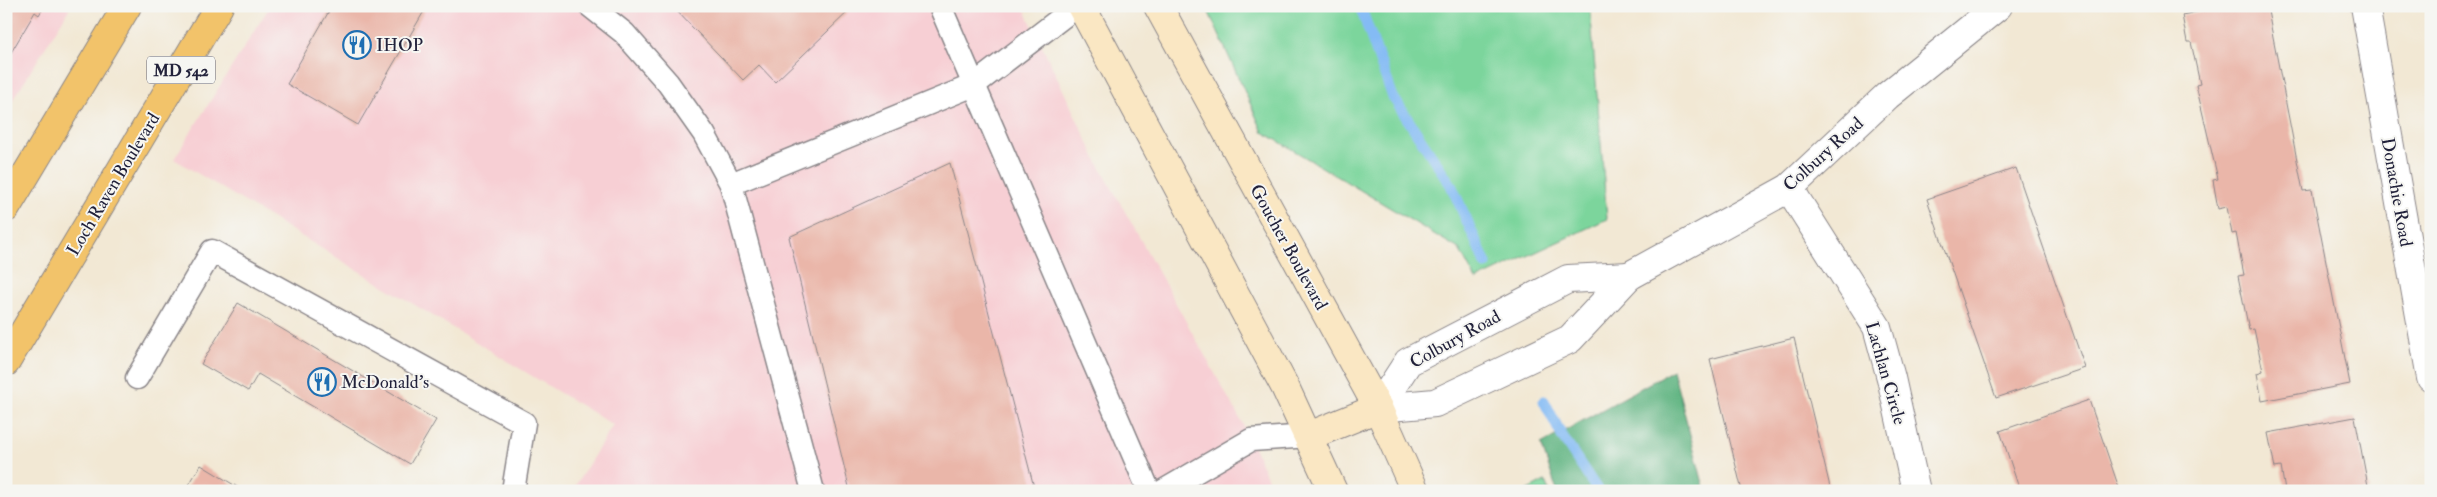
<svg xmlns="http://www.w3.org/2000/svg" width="2437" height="497" viewBox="0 0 2437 497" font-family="'IM FELL Double Pica',serif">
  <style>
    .built { fill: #f7cfd4 }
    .green { fill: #7bd59c; stroke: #4e7c6c }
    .forest { fill: #64b684; stroke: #436c60 }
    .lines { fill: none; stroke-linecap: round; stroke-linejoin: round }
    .stream { stroke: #84bbf4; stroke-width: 11 }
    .building { fill: #eab6a9 }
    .service-casing { stroke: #8a8588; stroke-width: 25 }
    .minor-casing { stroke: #8a8588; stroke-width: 30 }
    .secondary-casing { stroke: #8a8588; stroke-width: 30 }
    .primary-casing { stroke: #8a8588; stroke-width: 30 }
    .service { stroke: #fff; stroke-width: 22 }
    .minor { stroke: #fff; stroke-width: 28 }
    .secondary { stroke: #fae7c3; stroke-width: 28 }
    .primary { stroke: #f2c36a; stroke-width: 28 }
    .labels { text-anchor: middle; stroke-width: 4; stroke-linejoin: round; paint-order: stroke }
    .shield { fill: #f6f6f2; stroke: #626272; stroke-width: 1 }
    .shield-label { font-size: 16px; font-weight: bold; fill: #22223b }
    .poi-label { font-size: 18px; fill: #22223b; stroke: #f6f6f2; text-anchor: start }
    .street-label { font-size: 18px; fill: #22223b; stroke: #f6f6f2 }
  </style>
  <rect width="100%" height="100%" fill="#f6f6f2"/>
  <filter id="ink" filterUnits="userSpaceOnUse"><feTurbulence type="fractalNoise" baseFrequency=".02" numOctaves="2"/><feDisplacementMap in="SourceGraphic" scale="10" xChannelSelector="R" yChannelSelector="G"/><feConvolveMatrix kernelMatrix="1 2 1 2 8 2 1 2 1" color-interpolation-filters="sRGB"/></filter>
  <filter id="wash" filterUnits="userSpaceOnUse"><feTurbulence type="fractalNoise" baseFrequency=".0096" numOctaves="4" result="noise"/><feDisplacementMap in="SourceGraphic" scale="20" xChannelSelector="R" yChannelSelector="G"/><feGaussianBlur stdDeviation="1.12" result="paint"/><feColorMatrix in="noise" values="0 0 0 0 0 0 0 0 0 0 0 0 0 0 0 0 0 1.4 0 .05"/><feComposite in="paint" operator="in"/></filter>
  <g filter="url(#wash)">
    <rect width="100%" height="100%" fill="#f2e8d4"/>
    <g class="built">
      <polygon points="6,6 71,6 6,111"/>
      <polygon points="270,6 1023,6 1098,163 1249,435 1273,491 572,491 613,425 174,159"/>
    </g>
    <g class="green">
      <polygon points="1206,6 1590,6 1607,219 1476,280 1459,249 1263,132"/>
      <polygon points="1545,481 1549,491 1526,491"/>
    </g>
    <polygon class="forest" points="1673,370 1705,491 1557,491 1541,444"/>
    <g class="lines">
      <g class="stream">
        <polyline points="1360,6 1393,97 1451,185 1486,264"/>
        <polyline points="1544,401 1563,438 1598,491"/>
      </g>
    </g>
    <g id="blocks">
      <g class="building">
        <polygon points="6,6 44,6 39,15 35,12 6,61"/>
        <polygon points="332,6 427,6 358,125 287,84"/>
        <polygon points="672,6 854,6 775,82 759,65 743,80"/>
        <polygon points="2226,6 2267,6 2303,191 2312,190 2350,384 2262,401 2257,373 2263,371 2254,329 2249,330 2238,276 2244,275 2236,233 2232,234 2227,207 2218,209 2213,180 2218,179 2196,85 2200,84 2191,42 2187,42 2182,15"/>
        <polygon points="950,163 1035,491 850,491 789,237"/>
        <polygon points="2016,168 2085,368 1996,398 1927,199"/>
        <polygon points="238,303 436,420 410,464 258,374 248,391 201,364"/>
        <polygon points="1794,338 1831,491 1742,491 1710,359"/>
        <polygon points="2089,400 2120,491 2020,491 2000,431"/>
        <polygon points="2355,417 2369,491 2285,491 2281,467 2275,468 2268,433"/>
        <polygon points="201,465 244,491 185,491"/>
      </g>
    </g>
  </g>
  <g filter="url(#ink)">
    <use href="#blocks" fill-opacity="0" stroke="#8a8588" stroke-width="1"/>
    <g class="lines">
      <defs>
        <g id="service">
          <polyline points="590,6 624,33 668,83 704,134 731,184 813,491"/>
          <polyline points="940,6 1149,491"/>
          <polyline points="731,184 974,85 1077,6"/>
          <polyline points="137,378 212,251 524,423 513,491"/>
          <polyline points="1163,491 1251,440 1309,436"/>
        </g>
        <g id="minor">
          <polyline points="2365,6 2431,378"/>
          <polyline points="1789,188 1877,327 1891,378 1916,491"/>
          <polyline points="1378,408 1435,403 1570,339 1629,276 1789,188 1887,96 1998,6"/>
          <polyline points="1378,408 1408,362 1568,279 1629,276"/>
        </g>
        <g id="secondary">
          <polyline points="1081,6 1285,387 1333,491"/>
          <polyline points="1158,6 1378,408 1415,491"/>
          <polyline points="1309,436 1378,408"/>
        </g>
        <g id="primary">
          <polyline points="6,208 127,6"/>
          <polyline points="6,362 219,6"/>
        </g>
      </defs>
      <use href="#service" class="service-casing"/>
      <use href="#minor" class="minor-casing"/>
      <use href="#secondary" class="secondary-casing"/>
      <use href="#primary" class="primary-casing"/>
      <use href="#service" class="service"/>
      <use href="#minor" class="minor"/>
      <use href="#secondary" class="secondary"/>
      <use href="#primary" class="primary"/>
    </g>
  </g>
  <defs>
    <symbol id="restaurant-ring" viewBox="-11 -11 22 22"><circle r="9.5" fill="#f6f6f2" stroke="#1f6fb2" stroke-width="1.5"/><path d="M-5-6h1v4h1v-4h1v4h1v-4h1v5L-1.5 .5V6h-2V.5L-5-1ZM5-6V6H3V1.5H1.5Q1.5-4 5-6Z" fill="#1f6fb2"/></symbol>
  </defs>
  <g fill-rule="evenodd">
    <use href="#restaurant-ring" x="341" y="29" width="32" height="32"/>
    <use href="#restaurant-ring" x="306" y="366" width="32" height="32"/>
  </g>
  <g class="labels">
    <rect class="shield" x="147" y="56.5" width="68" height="27" rx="4"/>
    <g class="shield-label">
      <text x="181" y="76">MD 542</text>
    </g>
    <g class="poi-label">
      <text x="376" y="51">IHOP</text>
      <text x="341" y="388">McDonald's</text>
    </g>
    <g class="street-label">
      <text transform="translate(1823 154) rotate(-42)" y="6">Colbury Road</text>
      <text transform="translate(113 184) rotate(-59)" y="6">Loch Raven Boulevard</text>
      <text transform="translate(2397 192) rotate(80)" y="6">Donachie Road</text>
      <text transform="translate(1289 247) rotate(61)" y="6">Goucher Boulevard</text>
      <text transform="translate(1455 339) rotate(-29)" y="6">Colbury Road</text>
      <text transform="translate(1886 373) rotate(74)" y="6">Lachlan Circle</text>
    </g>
  </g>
  <rect width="2437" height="497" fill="none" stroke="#f6f6f2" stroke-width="25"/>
</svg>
